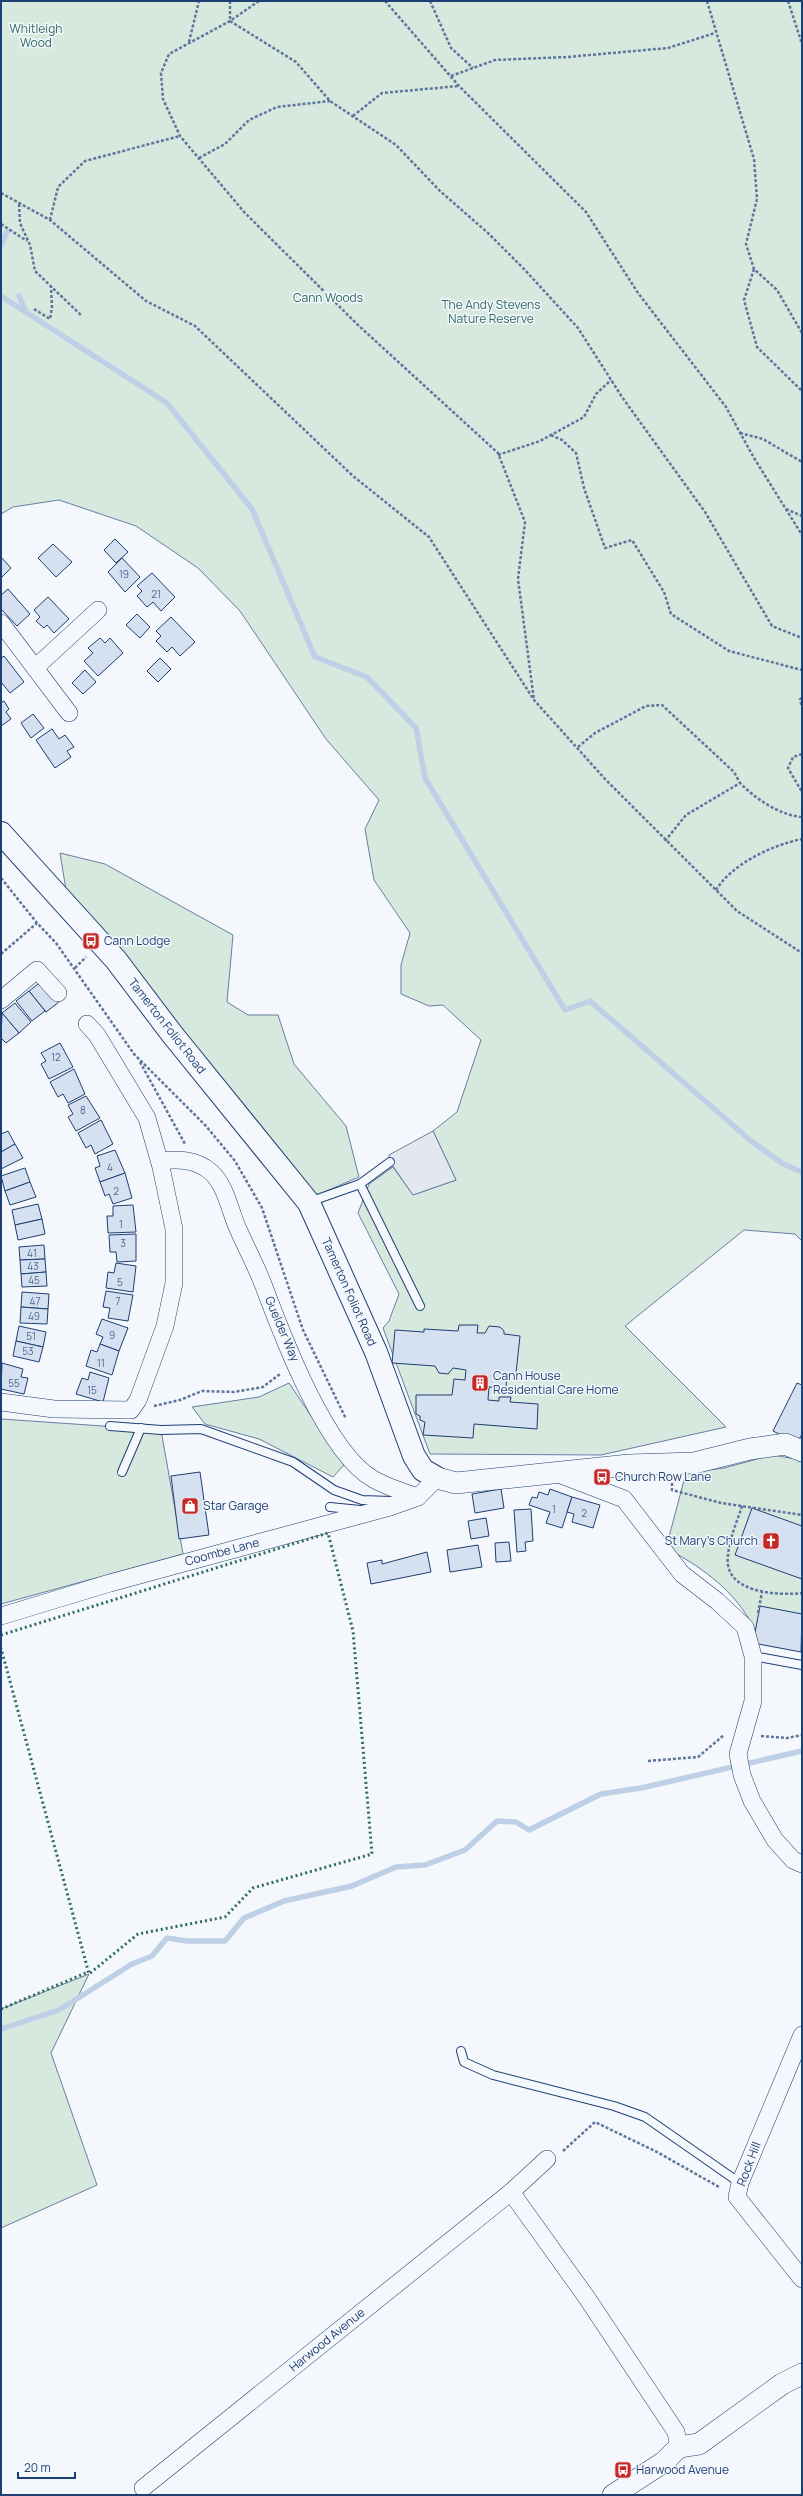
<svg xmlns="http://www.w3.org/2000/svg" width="803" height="2496" viewBox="0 0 803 2496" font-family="Manrope,sans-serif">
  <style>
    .green { fill: #d7e8df; stroke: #687fa3 }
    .parking { fill: #e3e8f0; stroke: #687fa3 }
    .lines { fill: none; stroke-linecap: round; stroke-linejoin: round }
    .stream { stroke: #bed0e5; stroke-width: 5.5 }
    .building { fill: #d5e0f0; stroke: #1d3f73 }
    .service-casing { stroke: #1d3f73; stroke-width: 10 }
    .minor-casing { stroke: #1d3f73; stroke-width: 18 }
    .tertiary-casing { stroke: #1d3f73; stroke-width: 22 }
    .secondary-casing { stroke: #1d3f73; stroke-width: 24 }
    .path { stroke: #5e769c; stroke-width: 2.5; stroke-dasharray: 3 2; stroke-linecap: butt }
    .service { stroke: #f4f7fb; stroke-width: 8 }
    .minor { stroke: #f4f7fb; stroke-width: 17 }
    .tertiary { stroke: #f4f7fb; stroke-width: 21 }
    .secondary { stroke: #f4f7fb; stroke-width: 22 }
    .hedge { stroke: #2c6c60; stroke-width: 3; stroke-dasharray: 2 3; stroke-linecap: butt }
    .labels { text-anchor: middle; stroke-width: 3; stroke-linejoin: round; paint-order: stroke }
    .number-label { font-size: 10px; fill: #4b6792 }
    .park-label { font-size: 12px; fill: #2c6c60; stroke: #f4f7fb }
    .poi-label { font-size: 12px; fill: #1d3f73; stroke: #f4f7fb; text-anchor: start }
    .street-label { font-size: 12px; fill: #1d3f73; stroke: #f4f7fb }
  </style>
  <rect width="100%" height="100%" fill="#f4f7fb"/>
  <g class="green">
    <polygon points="1,1 802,1 802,1241 795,1234 744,1230 625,1326 726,1427 601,1455 430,1454 383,1328 389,1321 399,1294 358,1213 369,1184 393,1167 413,1195 456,1180 433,1131 457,1112 481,1040 443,1005 429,1006 401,994 401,965 410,933 374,880 365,829 379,800 326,739 240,611 198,568 136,526 59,500 13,507 1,514"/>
    <polygon points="60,853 105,864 233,935 227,1002 248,1015 278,1015 294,1064 346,1126 359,1177 310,1198 67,896"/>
    <polygon points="289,1383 344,1465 333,1477 259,1439 205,1424 192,1407 259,1397"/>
    <polygon points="1,1419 161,1430 183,1554 1,1604"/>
    <path d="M 772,1455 L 802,1460 L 802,1647 L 755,1640 C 753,1633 752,1625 749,1619 C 730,1587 698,1565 666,1548 L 686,1473 L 724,1468 Z"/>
    <polygon points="89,1974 51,2053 97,2185 1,2228 1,2009"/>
  </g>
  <polygon class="parking" points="433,1131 456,1180 413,1195 390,1162 389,1155"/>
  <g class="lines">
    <g class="stream">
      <polyline points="1,245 7,232"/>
      <polyline points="1,296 167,403 252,509 315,657 367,677 416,728 425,778 565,1010 590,1001 750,1140 783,1164 802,1172"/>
      <polyline points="19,296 25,310"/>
      <polyline points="1,2029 59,2010 132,1964 152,1956 167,1938 187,1941 225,1941 244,1918 284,1901 352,1886 396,1867 425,1865 465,1850 497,1821 516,1822 529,1830 601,1794 641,1788 802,1751"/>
    </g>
  </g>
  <g class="building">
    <polygon points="115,539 128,552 116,563 104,550"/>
    <polygon points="53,544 72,562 56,577 38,558"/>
    <polygon points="1,557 11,568 1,578"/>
    <polygon points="122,558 140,577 125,592 108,572"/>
    <polygon points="152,573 175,597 161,611 153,602 147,607 137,596 142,591 137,586"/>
    <polygon points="8,589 30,614 17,626 1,609 1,595"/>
    <polygon points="48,597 69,619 54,633 47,625 44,628 36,621 40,617 34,610"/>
    <polygon points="137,614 150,627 140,638 126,625"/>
    <polygon points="171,617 195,642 180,656 172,647 167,652 156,641 161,636 156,631"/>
    <polygon points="100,638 105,643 110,638 123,653 98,676 84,661 93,653 88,648"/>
    <polygon points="4,656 24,682 10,693 1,682 1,658"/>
    <polygon points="160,658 171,669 158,682 147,671"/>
    <polygon points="85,670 96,682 83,694 72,683"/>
    <polygon points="4,701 9,709 6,712 11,719 1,726 1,703"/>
    <polygon points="33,714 44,728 31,738 21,723"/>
    <polygon points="52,729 59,739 65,735 74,747 67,751 71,757 55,768 36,740"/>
    <polygon points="42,981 59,1002 46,1012 29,991"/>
    <polygon points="29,991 45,1011 32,1021 16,1001"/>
    <polygon points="15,1003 31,1022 19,1033 2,1013"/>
    <polygon points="2,1013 19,1033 6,1043 1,1038"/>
    <polygon points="60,1043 73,1067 49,1079 41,1064 46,1061 41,1053"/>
    <polygon points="74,1069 85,1094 68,1103 63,1094 58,1097 50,1082"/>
    <polygon points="86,1096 100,1118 76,1131 68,1117 73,1114 68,1105"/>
    <polygon points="101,1120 113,1144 95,1154 91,1145 86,1148 78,1133"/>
    <polygon points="8,1131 15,1144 1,1152 1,1134"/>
    <polygon points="15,1144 23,1158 1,1169 1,1152"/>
    <polygon points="115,1150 125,1173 100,1182 95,1168 100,1166 97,1156"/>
    <polygon points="25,1168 30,1182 5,1191 1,1176"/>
    <polygon points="125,1173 132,1198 113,1204 109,1194 105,1196 100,1182"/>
    <polygon points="30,1182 36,1197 10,1205 5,1191"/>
    <polygon points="38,1204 42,1219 15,1225 12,1210"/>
    <polygon points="133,1205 136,1232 108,1233 107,1216 113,1216 113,1206"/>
    <polygon points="42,1219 45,1234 18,1240 15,1225"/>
    <polygon points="136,1234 136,1261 117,1262 116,1252 110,1252 109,1235"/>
    <polygon points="44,1245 45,1259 20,1260 19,1247"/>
    <polygon points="45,1259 46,1272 21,1274 20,1260"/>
    <polygon points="116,1263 136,1266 133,1292 106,1288 108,1272 114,1273"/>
    <polygon points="46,1272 47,1286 22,1287 21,1274"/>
    <polygon points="106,1291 133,1295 128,1321 108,1318 110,1308 103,1307"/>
    <polygon points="22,1292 49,1294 48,1309 21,1307"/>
    <polygon points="21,1307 48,1309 47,1324 20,1323"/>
    <polygon points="102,1319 128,1328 119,1351 100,1344 103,1337 96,1334"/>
    <polygon points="459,1325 478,1325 477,1333 485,1333 489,1326 500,1327 504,1331 504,1334 520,1336 516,1373 507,1373 506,1388 489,1387 488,1400 499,1401 499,1397 511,1397 510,1402 538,1404 537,1429 474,1424 473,1438 423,1435 425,1422 420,1420 420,1416 416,1414 416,1395 452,1395 454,1379 465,1380 466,1370 453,1368 448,1374 439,1373 435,1366 392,1363 395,1330 424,1332 424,1329 458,1331"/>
    <polygon points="19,1326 46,1332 43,1347 16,1341"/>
    <polygon points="16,1341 43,1347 39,1362 13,1356"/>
    <polygon points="100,1344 119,1351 112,1375 86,1366 91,1350 97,1352"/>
    <polygon points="2,1363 23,1369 21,1377 28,1378 24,1394 1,1389"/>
    <polygon points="90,1372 109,1378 103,1402 76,1394 82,1378 88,1380"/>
    <polygon points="797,1383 802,1385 802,1434 797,1443 773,1431"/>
    <polygon points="200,1472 209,1535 179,1539 171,1476"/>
    <polygon points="501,1489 504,1508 475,1513 472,1494"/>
    <polygon points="550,1489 572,1497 562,1528 546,1523 550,1512 529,1505 532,1497 537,1498 539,1492 548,1495"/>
    <polygon points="572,1497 600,1505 593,1528 572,1522 574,1514 567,1512"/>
    <polygon points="752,1508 802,1526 802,1579 735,1555"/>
    <polygon points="531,1509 533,1541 525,1542 526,1551 517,1552 514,1510"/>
    <polygon points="486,1518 489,1536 471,1539 468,1521"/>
    <polygon points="509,1542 511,1561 496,1562 495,1543"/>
    <polygon points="478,1545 482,1567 450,1572 447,1550"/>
    <polygon points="427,1552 431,1572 371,1584 367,1563 382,1560 382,1564"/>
    <polygon points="760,1606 802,1614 801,1652 753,1643"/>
  </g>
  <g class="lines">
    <defs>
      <g id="service">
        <polyline points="360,1184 390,1162"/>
        <polyline points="309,1202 360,1184 420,1306"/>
        <polyline points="110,1426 161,1430 201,1429 293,1462 334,1490 362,1500 391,1501"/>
        <polyline points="122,1472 141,1428"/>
        <polyline points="330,1507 360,1510"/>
        <polyline points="753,1656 802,1665"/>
        <polyline points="461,2051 464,2062 493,2075 614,2106 645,2117 740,2183"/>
      </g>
      <g id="minor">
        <polyline points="1,623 69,713"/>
        <polyline points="35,668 98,610"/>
        <polyline points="1,1000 37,970 58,993"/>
        <path d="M 160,1161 C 178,1159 196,1159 211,1172 C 226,1186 230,1211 238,1229 C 246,1247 256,1266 263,1284 C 282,1335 326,1452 373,1479 C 387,1487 403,1492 418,1497"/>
        <polyline points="1,1402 54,1409 131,1410 138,1400 165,1326 174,1283 174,1229 161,1167 147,1118 97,1035 87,1024"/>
        <polyline points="556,1473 624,1499 682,1574 717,1601 745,1627 753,1656 753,1701 738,1754 742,1775 752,1801 775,1840 793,1860 802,1864"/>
        <polyline points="1,1616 110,1583 390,1507 418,1497 437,1478"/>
        <polyline points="802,2035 740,2183 737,2197 802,2279"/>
        <polyline points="511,2192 587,2298 676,2432 679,2447"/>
        <polyline points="143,2488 511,2192 547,2159"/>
      </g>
      <g id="tertiary">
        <polyline points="437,1478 456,1483 629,1465 694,1463 750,1449 785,1444 802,1451"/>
        <polyline points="613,2495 664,2462 679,2447 699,2444 782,2384 802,2374"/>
      </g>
      <polyline id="secondary" points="1,833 116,960 172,1034 309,1203 376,1352 414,1456 423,1470 437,1478"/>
    </defs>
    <use href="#service" class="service-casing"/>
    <use href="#minor" class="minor-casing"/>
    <use href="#tertiary" class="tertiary-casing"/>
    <use href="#secondary" class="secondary-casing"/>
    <g class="path">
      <polyline points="230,1 230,21 296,62 330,101 396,145 440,191 488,233 525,270 578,328 622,397 705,512 772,626 802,638"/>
      <polyline points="259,1 230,21 169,54 161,73 163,99 180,136 245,213 359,326 498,453 525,522 518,579 534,700"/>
      <polyline points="385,1 459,86 586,212 638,293 726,407 754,458 802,535"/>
      <polyline points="430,1 451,48 473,68"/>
      <polyline points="707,1 754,159 757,199 746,244 754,269 777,290 802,333"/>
      <polyline points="788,1 802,44"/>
      <polyline points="189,42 199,1"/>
      <polyline points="451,76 495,60 567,57 668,48 715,33"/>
      <polyline points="353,116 382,93 459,86"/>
      <polyline points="199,158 225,144 249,120 277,107 330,101"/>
      <polyline points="1,193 50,220 146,301 195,326 353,476 429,537 534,700 605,779 737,911 802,953"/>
      <polyline points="19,204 20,223 30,245 35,271 82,316"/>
      <polyline points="50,220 58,187 85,161 180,136"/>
      <polyline points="1,224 27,241"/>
      <polyline points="754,269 744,300 757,347 802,391"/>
      <polyline points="34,309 50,319 52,307 51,287"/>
      <polyline points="740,433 763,439 802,462"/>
      <polyline points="551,435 562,440 576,453 584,488 605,548 632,540 664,592 671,614 729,651 802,670"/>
      <polyline points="498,455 540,441 584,417 596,394 611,380"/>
      <polyline points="786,509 802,516"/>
      <polyline points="802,698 800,699 802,707"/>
      <polyline points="578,747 595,733 646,706 662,705 734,772 740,783"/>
      <polyline points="802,754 793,757 788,768 802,792"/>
      <path d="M 665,841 L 686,815 L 740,783 C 756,799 779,815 802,817"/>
      <polyline points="1,878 37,923 56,943 134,1054 206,1126 235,1161 262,1208 303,1330 346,1419"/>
      <path d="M 716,890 C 732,864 772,845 802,839"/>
      <polyline points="1,954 37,923"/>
      <polyline points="75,968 86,957"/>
      <polyline points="140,1062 185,1144"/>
      <polyline points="154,1406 180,1400 202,1391 234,1392 263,1387 280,1374"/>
      <polyline points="672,1483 672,1490 721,1503 802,1515"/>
      <path d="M 742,1506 C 737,1522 729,1539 728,1556 C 723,1593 778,1596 802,1593"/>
      <polyline points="758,1613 762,1592"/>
      <polyline points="761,1736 787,1738 802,1735"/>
      <polyline points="648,1761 698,1757 724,1735"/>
      <polyline points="563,2151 595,2122 657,2152 719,2187"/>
    </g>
    <use href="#service" class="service"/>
    <use href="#minor" class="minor"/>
    <use href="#tertiary" class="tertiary"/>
    <use href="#secondary" class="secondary"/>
    <g class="hedge">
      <polyline points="1,1635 328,1533 353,1631 372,1854 253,1888 225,1917 138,1934 89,1974 1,1648"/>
      <polyline points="1,2009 88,1972"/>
    </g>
  </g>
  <defs>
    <symbol id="bus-square" viewBox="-11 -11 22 22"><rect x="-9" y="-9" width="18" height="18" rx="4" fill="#c62828" stroke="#f4f7fb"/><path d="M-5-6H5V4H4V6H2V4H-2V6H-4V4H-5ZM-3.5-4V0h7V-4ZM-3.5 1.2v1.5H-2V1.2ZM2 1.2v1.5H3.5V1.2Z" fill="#fff"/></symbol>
    <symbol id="building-square" viewBox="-11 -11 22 22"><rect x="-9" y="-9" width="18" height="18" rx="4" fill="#c62828" stroke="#f4f7fb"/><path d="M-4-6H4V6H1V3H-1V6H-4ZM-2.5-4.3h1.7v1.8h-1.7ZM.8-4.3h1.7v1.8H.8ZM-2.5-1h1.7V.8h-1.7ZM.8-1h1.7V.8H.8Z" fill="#fff"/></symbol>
    <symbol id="shop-square" viewBox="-11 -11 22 22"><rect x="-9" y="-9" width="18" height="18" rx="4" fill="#c62828" stroke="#f4f7fb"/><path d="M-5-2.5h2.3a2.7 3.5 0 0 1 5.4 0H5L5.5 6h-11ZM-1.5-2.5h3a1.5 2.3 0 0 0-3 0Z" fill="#fff"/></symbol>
    <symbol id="church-square" viewBox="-11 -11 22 22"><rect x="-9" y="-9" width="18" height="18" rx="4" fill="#c62828" stroke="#f4f7fb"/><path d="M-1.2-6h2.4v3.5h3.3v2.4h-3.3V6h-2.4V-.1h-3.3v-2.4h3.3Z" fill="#fff"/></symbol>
  </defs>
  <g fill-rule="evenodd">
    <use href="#bus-square" x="81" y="931" width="20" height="20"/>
    <use href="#building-square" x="470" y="1373" width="20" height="20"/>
    <use href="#bus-square" x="592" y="1467" width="20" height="20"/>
    <use href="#shop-square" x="180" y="1496" width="20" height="20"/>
    <use href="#church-square" x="761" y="1531" width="20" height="20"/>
    <use href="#bus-square" x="613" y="2460" width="20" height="20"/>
  </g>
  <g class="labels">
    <g class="number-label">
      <text x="124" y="578">19</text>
      <text x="156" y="598">21</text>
      <text x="56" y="1061">12</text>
      <text x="83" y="1114">8</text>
      <text x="110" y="1171">4</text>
      <text x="116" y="1195">2</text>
      <text x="121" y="1228">1</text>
      <text x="123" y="1247">3</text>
      <text x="32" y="1257">41</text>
      <text x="33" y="1270">43</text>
      <text x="34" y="1284">45</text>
      <text x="120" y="1286">5</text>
      <text x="35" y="1305">47</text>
      <text x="118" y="1305">7</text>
      <text x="34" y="1320">49</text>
      <text x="112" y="1339">9</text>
      <text x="31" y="1340">51</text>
      <text x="28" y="1355">53</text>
      <text x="101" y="1367">11</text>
      <text x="14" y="1387">55</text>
      <text x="92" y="1394">15</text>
      <text x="554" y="1513">1</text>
      <text x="584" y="1517">2</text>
    </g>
    <g class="park-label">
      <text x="36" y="33">Whitleigh<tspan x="36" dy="14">Wood</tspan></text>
      <text x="328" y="302">Cann Woods</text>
      <text x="491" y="309">The Andy Stevens<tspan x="491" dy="14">Nature Reserve</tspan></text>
    </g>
    <g class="poi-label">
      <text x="104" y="945">Cann Lodge</text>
      <text x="493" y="1380">Cann House<tspan x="493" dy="14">Residential Care Home</tspan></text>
      <text x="615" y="1481">Church Row Lane</text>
      <text x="203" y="1510">Star Garage</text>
      <text x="758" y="1545" text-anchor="end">St Mary's Church</text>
      <text x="636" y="2474">Harwood Avenue</text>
    </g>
    <g class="street-label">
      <text transform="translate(167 1026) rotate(52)" y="4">Tamerton Foliot Road</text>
      <text transform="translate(349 1292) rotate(66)" y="4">Tamerton Foliot Road</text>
      <text transform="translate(282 1329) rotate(67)" y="4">Guelder Way</text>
      <text transform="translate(222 1552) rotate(-15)" y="4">Coombe Lane</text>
      <text transform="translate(749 2164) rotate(-69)" y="4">Rock Hill</text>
      <text transform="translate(327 2340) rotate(-39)" y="4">Harwood Avenue</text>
    </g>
  </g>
  <rect width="803" height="2496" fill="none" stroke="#1d3f73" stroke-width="4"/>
  <path d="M18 2472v6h57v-6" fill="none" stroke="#1d3f73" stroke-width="2"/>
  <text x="24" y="2472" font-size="12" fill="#1d3f73" stroke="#f4f7fb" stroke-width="3" paint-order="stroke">20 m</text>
</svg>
